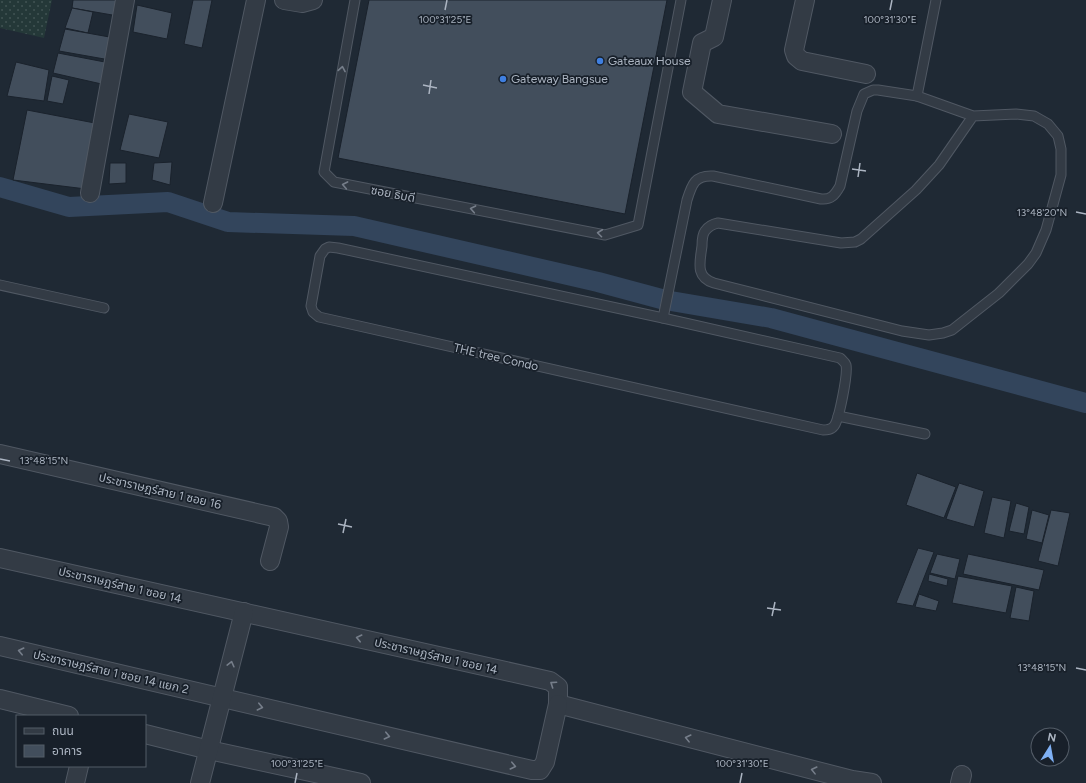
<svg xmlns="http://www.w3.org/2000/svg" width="1086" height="783" viewBox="0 0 1086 783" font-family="Figtree,'Noto Sans Thai',sans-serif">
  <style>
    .grass { fill: url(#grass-dots) }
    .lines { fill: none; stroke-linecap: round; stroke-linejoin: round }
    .canal { stroke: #33455c; stroke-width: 20 }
    .building { fill: #424e5c; stroke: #1a222c }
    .service-casing { stroke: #505863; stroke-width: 11 }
    .minor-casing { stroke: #505863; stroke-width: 20 }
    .service { stroke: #333b45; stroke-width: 9 }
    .minor { stroke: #333b45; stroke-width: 18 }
    .oneway { stroke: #767e8a }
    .ticks { fill: none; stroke: #acb5c2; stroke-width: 1.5 }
    .shop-dot { fill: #3f7fe0; stroke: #18202a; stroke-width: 1.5 }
    .labels { text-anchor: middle; stroke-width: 3.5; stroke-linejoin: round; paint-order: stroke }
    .poi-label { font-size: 12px; fill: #acb5c2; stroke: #18202a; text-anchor: start }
    .street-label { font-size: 12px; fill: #acb5c2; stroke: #18202a }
    .ticks-label { font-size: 10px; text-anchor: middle; fill: #acb5c2; stroke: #18202a; stroke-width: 3.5; stroke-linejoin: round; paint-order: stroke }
  </style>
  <defs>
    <pattern id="grass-dots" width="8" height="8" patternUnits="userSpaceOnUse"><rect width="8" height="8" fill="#243838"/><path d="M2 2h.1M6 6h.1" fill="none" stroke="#415353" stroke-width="1.8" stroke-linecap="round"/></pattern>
  </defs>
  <rect width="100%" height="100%" fill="#1f2934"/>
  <polygon class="grass" points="0,0 52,0 44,38 0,28"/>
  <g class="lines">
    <polyline class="canal" points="0,187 69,207 168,202 228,222 354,226 598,282 665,300 771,318 1086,403"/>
  </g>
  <g class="building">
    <polygon points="73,0 121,0 118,16 72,8"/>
    <polygon points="193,0 212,0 202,48 184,44"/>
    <polygon points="369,0 667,0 625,214 338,158"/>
    <polygon points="137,5 172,13 167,39 133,32"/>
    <polygon points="72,8 93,12 88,33 65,28"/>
    <polygon points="65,29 115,38 110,60 59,51"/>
    <polygon points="58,53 110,63 106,85 53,73"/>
    <polygon points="16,62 49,70 44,101 7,96"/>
    <polygon points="52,76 69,80 63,104 47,101"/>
    <polygon points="27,110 100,124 86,189 13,180"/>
    <polygon points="129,114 168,122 159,158 120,150"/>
    <polygon points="172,162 170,185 152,180 154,163"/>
    <polygon points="110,163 126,163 126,183 109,184"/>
    <polygon points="917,473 956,487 944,518 906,505"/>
    <polygon points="959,483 984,491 974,527 946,519"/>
    <polygon points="992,497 1011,501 1004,538 984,533"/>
    <polygon points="1016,503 1029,507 1024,534 1009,531"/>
    <polygon points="1032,510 1049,515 1042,543 1026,539"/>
    <polygon points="1051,510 1070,513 1058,566 1038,561"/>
    <polygon points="918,548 934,552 913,606 896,603"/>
    <polygon points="937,554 960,559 955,579 930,573"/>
    <polygon points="968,554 1044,570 1039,590 963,574"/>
    <polygon points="929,574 948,579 947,586 928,581"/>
    <polygon points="958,576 1012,586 1006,613 952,603"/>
    <polygon points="1016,587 1034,591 1029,621 1010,618"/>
    <polygon points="919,594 939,601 936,611 915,607"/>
  </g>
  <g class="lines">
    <defs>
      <g id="service">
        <polyline points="355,0 324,172 334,182 605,235 638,225 681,0"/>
        <path d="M 917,96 L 973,116 L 1016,114 L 1034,116 L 1048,124 L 1058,136 L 1061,149 L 1061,175 L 1046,230 L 1036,253 L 1028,264 L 999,293 L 952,330 L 943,333 L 929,335 L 902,331 L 714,283 C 695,277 700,262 702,246 C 702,242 702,235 705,231 C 708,227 713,224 718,223 L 841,243 L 855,242 L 861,239 L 916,190 L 939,165 L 973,116"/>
        <path d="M 329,247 L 338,248 L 663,318 L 840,358 C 843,361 845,362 846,365 C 848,374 839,420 834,426 C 831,430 827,430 823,430 L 319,317 L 313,312 L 311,306 L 320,256 L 325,249 Z"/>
        <polyline points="0,285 104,308"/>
        <path d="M 663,318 L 687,200 C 692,184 695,175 713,176 L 821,199 C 831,200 835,195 840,186 L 857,111 L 864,94 L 873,90 L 878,90 L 917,96 L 936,0"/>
        <polyline points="838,416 925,434"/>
      </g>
      <g id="minor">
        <polyline points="284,0 302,3 313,0"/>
        <polyline points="722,0 714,37 702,43 692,92 718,114 832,134"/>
        <polyline points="805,0 794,50 796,56 802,61 866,74"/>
        <polyline points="90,193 125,0"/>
        <polyline points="213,203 256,0"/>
        <polyline points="0,454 274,517 278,521 279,527 270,561"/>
        <polyline points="0,558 550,681 558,687 558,704 852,780 872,783"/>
        <polyline points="0,646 532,770 540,770 545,762 558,704"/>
        <polyline points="0,699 69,716"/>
        <polyline points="145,734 209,750 361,783"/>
        <polyline points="75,783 79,766"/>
        <polyline points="200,783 244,612"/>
        <polyline points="960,783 962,775"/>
      </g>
    </defs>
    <use href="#service" class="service-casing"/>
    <use href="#minor" class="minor-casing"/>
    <use href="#service" class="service"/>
    <use href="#minor" class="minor"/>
  </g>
  <defs><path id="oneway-chevron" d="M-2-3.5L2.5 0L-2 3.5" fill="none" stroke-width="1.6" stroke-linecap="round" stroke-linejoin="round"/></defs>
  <g class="oneway">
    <use href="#oneway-chevron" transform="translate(342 69) rotate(-80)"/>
    <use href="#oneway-chevron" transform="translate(345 185) rotate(-169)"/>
    <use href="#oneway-chevron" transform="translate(473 209) rotate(-169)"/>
    <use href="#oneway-chevron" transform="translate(600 233) rotate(-173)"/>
    <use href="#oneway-chevron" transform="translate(359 638) rotate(-167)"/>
    <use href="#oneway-chevron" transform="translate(21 651) rotate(-167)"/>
    <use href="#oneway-chevron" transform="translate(231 664) rotate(-76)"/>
    <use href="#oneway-chevron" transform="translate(553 684) rotate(-146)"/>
    <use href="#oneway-chevron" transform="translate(260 707) rotate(13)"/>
    <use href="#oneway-chevron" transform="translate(387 736) rotate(13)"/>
    <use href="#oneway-chevron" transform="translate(688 738) rotate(-166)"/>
    <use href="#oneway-chevron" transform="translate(513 766) rotate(13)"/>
    <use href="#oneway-chevron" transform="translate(814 770) rotate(-166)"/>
  </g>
  <path class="ticks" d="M 445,10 L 447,0M 890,10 L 892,0M 423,85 L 437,88M 429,94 L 431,80M 852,169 L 866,171M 858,177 L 860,163M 1076,212 L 1086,214M 0,459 L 10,461M 338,524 L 352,527M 343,533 L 346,519M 767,608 L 781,610M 772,616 L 775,602M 1076,668 L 1086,670M 295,783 L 297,773M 740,783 L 742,773"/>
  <g class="shop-dot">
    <circle cx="600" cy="61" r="4"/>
    <circle cx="503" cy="79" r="4"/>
  </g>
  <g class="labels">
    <g class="poi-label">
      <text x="608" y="65">Gateaux House</text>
      <text x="511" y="83">Gateway Bangsue</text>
    </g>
    <g class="street-label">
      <text transform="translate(393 194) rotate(11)" y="4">ซอย ธิบดี</text>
      <text transform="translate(496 357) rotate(13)" y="4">THE tree Condo</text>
      <text transform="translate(160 491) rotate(13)" y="4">ประชาราษฎร์สาย 1 ซอย 16</text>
      <text transform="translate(120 585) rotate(13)" y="4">ประชาราษฎร์สาย 1 ซอย 14</text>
      <text transform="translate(436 656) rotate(13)" y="4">ประชาราษฎร์สาย 1 ซอย 14</text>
      <text transform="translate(111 672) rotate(13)" y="4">ประชาราษฎร์สาย 1 ซอย 14 แยก 2</text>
    </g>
  </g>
  <g class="ticks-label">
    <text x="445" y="23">100°31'25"E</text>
    <text x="890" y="23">100°31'30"E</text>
    <text x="1042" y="216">13°48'20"N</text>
    <text x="44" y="464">13°48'15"N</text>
    <text x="1042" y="671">13°48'15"N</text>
    <text x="297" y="767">100°31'25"E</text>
    <text x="742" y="767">100°31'30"E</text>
  </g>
  <rect x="16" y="715" width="130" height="52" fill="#18202a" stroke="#535c67"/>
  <rect x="24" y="728" width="20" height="6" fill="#333b45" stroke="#535c67"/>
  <text x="52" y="735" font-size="12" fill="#acb5c2">ถนน</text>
  <rect x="24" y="745" width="20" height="12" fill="#424e5c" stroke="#535c67"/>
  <text x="52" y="755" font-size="12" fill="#acb5c2">อาคาร</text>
  <g transform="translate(1050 747) rotate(11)"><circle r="19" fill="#18202a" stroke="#535c67"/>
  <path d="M0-3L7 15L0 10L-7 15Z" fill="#7fb0f4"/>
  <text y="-6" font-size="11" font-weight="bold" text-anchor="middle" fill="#acb5c2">N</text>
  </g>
</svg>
